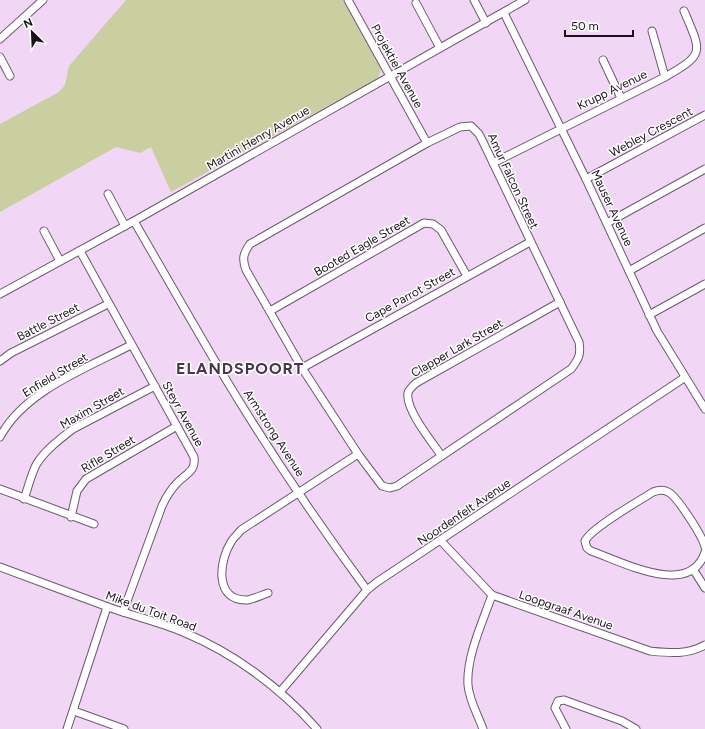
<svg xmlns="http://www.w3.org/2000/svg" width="705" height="729" viewBox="0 0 705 729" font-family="Figtree,sans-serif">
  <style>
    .green { fill: #c9cfa1 }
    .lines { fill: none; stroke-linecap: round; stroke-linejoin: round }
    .street-casing { stroke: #6d5771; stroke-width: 9 }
    .street { stroke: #fff; stroke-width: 7 }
    .labels { text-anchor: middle; stroke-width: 3; stroke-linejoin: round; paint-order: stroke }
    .street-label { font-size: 12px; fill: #1a111b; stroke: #fff }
    .district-label { font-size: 16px; font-weight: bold; letter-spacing: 1px; fill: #49354d; stroke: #fff }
  </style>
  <rect width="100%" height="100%" fill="#f1d7f5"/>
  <polygon class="green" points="126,0 343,0 379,64 381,71 377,79 171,192 151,147 140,153 116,147 0,212 0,124 59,92 65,85 69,66"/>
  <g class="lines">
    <defs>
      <g id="street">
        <polyline points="348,0 427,143"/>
        <polyline points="474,0 486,23"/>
        <polyline points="416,3 440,48"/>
        <polyline points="504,13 586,179 657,331 705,409"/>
        <polyline points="652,31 665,77"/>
        <polyline points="0,39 43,0"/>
        <polyline points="0,57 10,76"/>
        <polyline points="603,60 621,98"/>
        <path d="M 471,126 L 479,134 L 484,144 L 579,342 C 581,354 579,359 571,369 L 397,486 L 390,488 L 382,486 L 358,454 L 302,368 L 246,270 C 242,259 243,254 250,244 L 427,143 L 460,127 Z"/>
        <path d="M 493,163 L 665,77 C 705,54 702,53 684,11"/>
        <polyline points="586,179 705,115"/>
        <polyline points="108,194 125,226"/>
        <path d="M 134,221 C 164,273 194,326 225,378 C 269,451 317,522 367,590"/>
        <polyline points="607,223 705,169"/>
        <polyline points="44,231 60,261"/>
        <path d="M 80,251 L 194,457 C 196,471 187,473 178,482 C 171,489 166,497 162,506 L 123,612"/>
        <polyline points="629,271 705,228"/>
        <polyline points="0,294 134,221 525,0"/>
        <polyline points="270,311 424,223 433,224 441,230 467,276"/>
        <polyline points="649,315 705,284"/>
        <polyline points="0,361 11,353 108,304"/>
        <polyline points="302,368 530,242"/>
        <path d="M 0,437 C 24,391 87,368 131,345"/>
        <path d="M 441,455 C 432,442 405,409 408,393 C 409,389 413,386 416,383 L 560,302"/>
        <polyline points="0,489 94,524"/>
        <path d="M 24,499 C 28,488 31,475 36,465 C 44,451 60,439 73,429 L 155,386"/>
        <polyline points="71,517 77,491 86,479 177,426"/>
        <path d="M 441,541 L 492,595 L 650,651 C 670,653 687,655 705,645"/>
        <path d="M 705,547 C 703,537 677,496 668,492 C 663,489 658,490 653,492 C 639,501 591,528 585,541 L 587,548 L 591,551 C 621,561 690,599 705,552"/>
        <path d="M 0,567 C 36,580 72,594 108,607 C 133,616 159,622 183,632 C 234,653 281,688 317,729"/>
        <polyline points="693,569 705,588"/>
        <path d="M 268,593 C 262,595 254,599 247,600 C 214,601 219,561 231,542 C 233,538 238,534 241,530 L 358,454"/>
        <polyline points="280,692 367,590 377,582 684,378"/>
        <polyline points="74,711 124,729"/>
        <polyline points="67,729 107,607"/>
        <path d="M 483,729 C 478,715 469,700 468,685 C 466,657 483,621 492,595"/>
        <polyline points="566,729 555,708 558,701 564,700 622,721 636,729"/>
      </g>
    </defs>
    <use href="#street" class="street-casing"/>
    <use href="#street" class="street"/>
  </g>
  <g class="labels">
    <g class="street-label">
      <text transform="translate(397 66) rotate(61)" y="4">Projektiel Avenue</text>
      <text transform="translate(612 90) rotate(-26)" y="4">Krupp Avenue</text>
      <text transform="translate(651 132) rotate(-28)" y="4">Webley Crescent</text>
      <text transform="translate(258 138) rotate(-30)" y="4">Martini Henry Avenue</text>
      <text transform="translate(513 181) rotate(65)" y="4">Amur Falcon Street</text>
      <text transform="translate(612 208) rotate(65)" y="4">Mauser Avenue</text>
      <text transform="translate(362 246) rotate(-30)" y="4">Booted Eagle Street</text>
      <text transform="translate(410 295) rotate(-29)" y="4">Cape Parrot Street</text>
      <text transform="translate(48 322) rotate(-27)" y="4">Battle Street</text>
      <text transform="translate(457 348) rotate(-30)" y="4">Clapper Lark Street</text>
      <text transform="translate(55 375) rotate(-31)" y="4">Enfield Street</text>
      <text transform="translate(92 408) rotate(-30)" y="4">Maxim Street</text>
      <text transform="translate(183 414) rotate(61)" y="4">Steyr Avenue</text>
      <text transform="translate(274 433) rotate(57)" y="4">Armstrong Avenue</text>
      <text transform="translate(108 454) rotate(-31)" y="4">Rifle Street</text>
      <text transform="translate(464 512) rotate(-34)" y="4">Noordenfelt Avenue</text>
      <text transform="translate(566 610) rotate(19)" y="4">Loopgraaf Avenue</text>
      <text transform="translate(151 611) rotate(20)" y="4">Mike du Toit Road</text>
    </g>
    <g class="district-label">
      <text x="240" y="374">ELANDSPOORT</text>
    </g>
  </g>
  <g transform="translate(32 32) rotate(336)" stroke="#ffffff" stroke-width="3" paint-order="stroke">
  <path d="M0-3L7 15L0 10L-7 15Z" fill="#1a111b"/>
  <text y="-6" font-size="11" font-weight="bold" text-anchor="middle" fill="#1a111b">N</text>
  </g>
  <path d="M565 30v6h68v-6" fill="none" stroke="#1a111b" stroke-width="2"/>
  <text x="571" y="30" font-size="12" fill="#1a111b" stroke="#ffffff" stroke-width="3" paint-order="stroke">50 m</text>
</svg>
